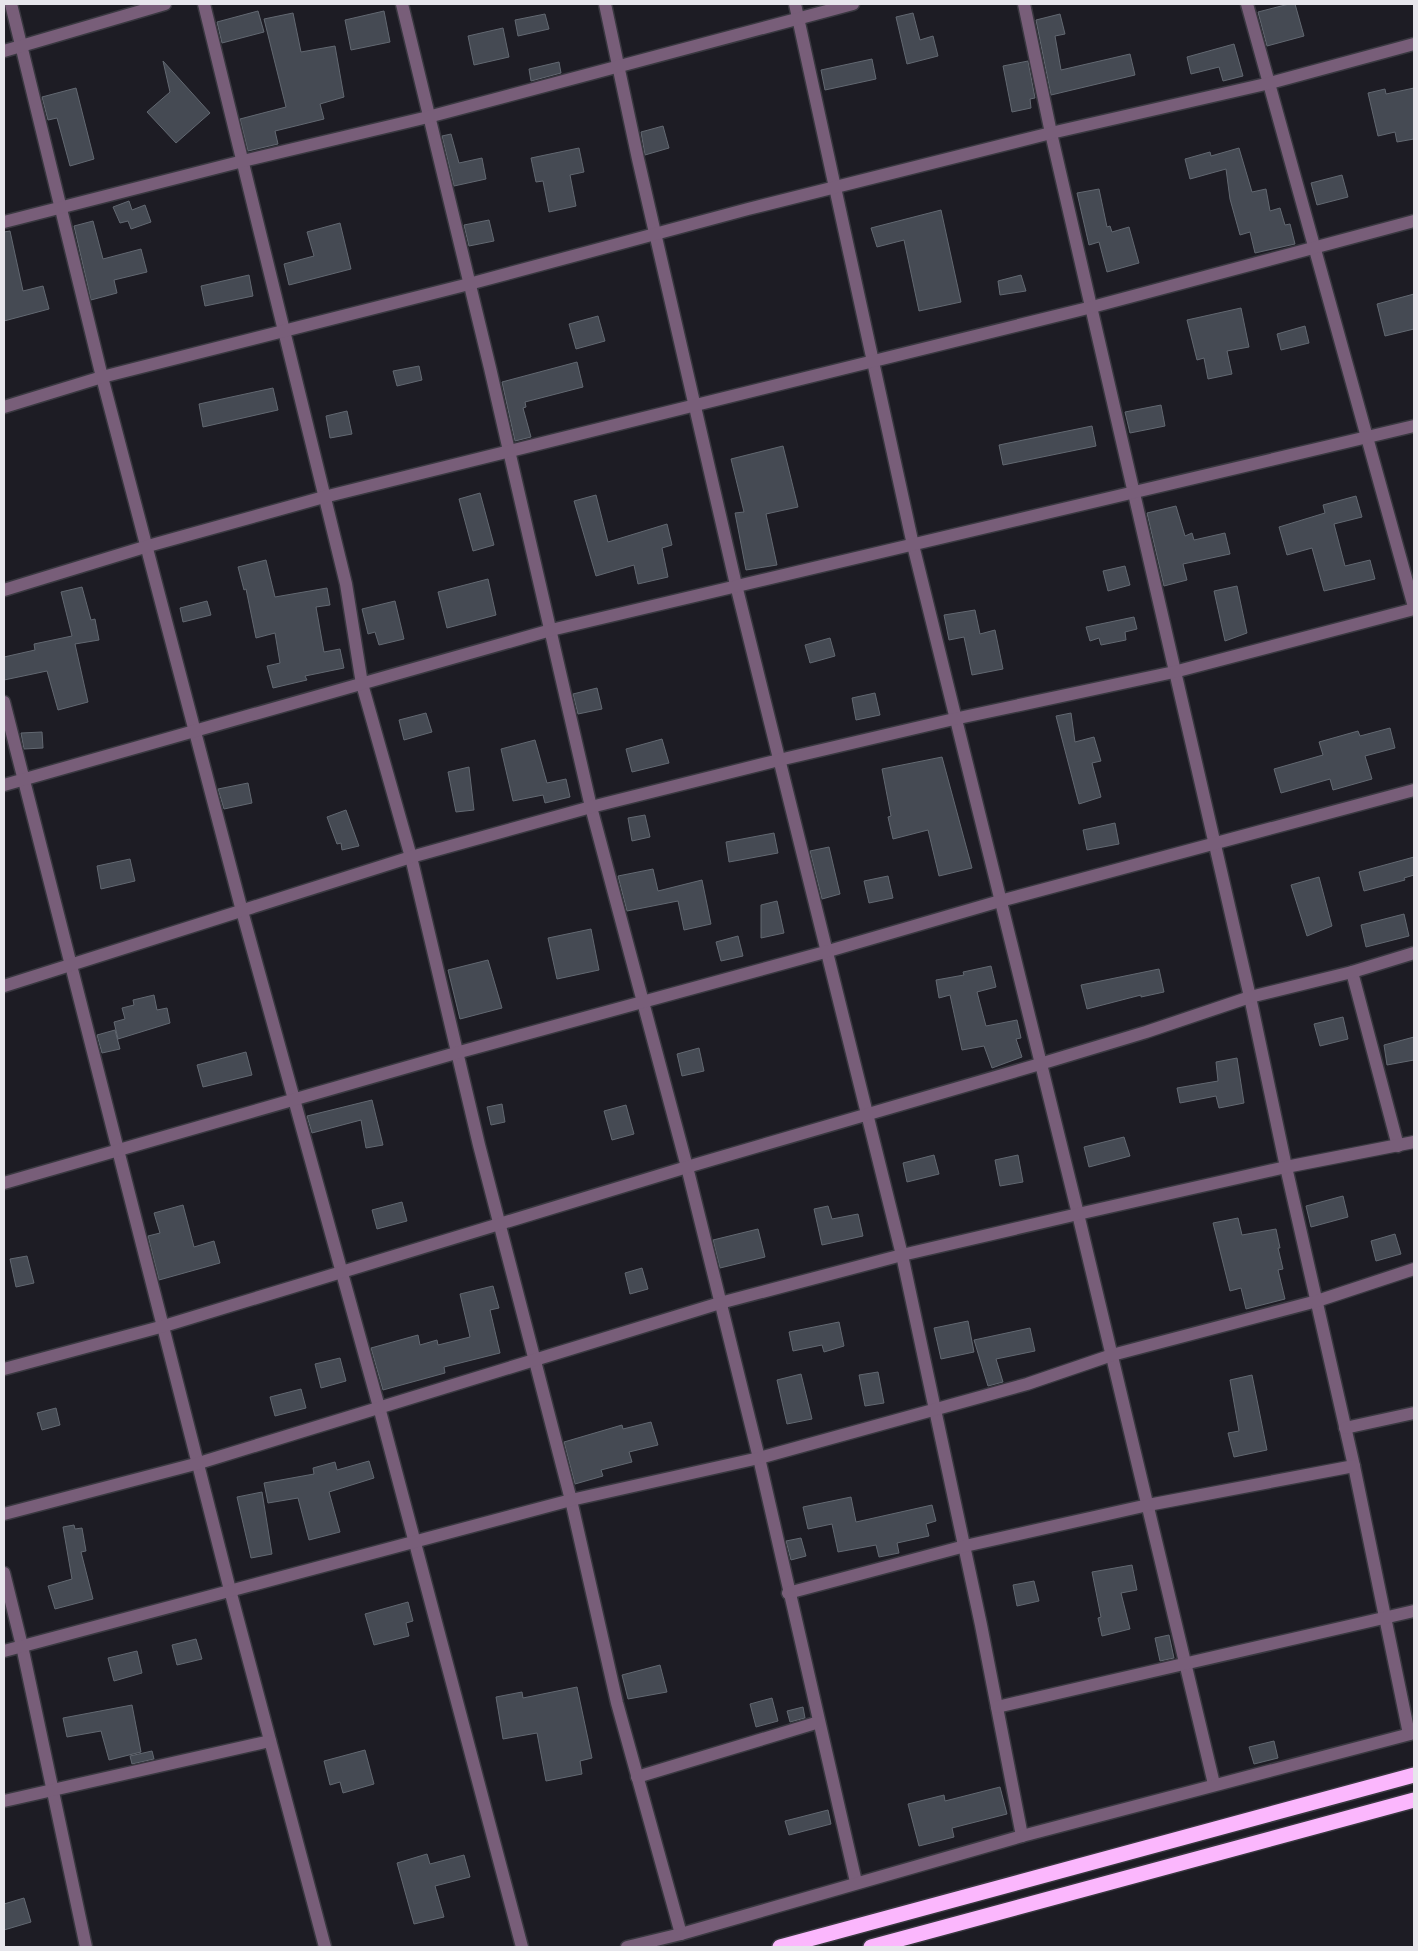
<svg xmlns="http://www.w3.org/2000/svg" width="1418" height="1951" viewBox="0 0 1418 1951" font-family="'PT Sans Narrow',sans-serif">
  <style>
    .building { fill: #454a53; stroke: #626871 }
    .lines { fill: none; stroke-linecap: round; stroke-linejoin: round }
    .minor-casing { stroke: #393840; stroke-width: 15 }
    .highway-casing { stroke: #393840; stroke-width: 18 }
    .minor { stroke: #785e79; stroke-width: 12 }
    .highway { stroke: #fbb7fd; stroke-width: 15 }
  </style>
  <rect width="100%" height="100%" fill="#1d1c24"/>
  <g class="building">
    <polygon points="1289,4 1295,4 1304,36 1267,46 1258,12"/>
    <polygon points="258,11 264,32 222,43 217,22"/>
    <polygon points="384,11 390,42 351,50 345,20"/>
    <polygon points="293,13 301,52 335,46 344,97 320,104 324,119 275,131 278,144 248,151 240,119 286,107 264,19"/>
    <polygon points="913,13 920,40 933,36 938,56 907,64 896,17"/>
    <polygon points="545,14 549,29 518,36 515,20"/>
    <polygon points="1060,14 1065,34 1055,36 1061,70 1130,54 1135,75 1051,95 1036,20"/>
    <polygon points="503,28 509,57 474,65 468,36"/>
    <polygon points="1234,44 1243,76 1223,81 1219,67 1191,74 1187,57"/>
    <polygon points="872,59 876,79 825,90 821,70"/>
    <polygon points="163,61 210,113 176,143 147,112 170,92"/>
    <polygon points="1028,61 1035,98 1030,99 1031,108 1012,112 1003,66"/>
    <polygon points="559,62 561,73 531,81 529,69"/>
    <polygon points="76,88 94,159 70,166 57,118 48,120 42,97"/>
    <polygon points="1414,88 1414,139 1397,142 1395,132 1378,136 1368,93 1385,89 1386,94"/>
    <polygon points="663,126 669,148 645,155 641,132"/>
    <polygon points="451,134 459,163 482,158 486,179 454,186 442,136"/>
    <polygon points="579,148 584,172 570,175 576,206 549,212 543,181 536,182 531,158"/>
    <polygon points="1239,148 1252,192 1266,189 1270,211 1280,208 1285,225 1290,224 1295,244 1255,253 1250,232 1240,235 1230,199 1226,169 1190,179 1185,159 1210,152 1211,156"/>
    <polygon points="1342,175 1348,197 1317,205 1311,183"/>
    <polygon points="1099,189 1107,227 1110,226 1112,232 1129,227 1139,263 1107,272 1099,242 1089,245 1077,193"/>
    <polygon points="129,201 132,210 145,205 151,222 131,229 128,221 120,223 113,207"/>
    <polygon points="941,210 961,302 919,311 904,240 877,247 871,228"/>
    <polygon points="489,220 494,241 469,246 464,225"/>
    <polygon points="93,221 103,259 141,249 147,272 114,280 117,293 91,300 74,226"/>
    <polygon points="340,223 351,269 289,285 284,264 314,256 307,232"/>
    <polygon points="10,231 23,291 43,286 49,309 4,321 4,232"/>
    <polygon points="249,275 253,296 205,306 201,286"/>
    <polygon points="1021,275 1026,291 1000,295 998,281"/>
    <polygon points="1414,294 1414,329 1385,336 1377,304"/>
    <polygon points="1241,308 1249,347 1227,351 1232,374 1208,379 1204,358 1197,360 1187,320"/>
    <polygon points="598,316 605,341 576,349 569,324"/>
    <polygon points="1305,326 1309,343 1281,350 1277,334"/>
    <polygon points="577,362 583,387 525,402 526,407 523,408 531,437 515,441 502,382"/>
    <polygon points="419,366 422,380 397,386 393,371"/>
    <polygon points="273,388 278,410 203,427 199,404"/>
    <polygon points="1161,405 1165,426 1130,433 1125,412"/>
    <polygon points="347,411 352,434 330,438 326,416"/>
    <polygon points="1092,426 1096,446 1003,465 999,445"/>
    <polygon points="783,446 798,507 766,514 777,565 746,570 735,513 744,512 731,459"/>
    <polygon points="480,493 494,545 473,551 459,499"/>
    <polygon points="596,495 608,542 667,524 672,545 662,548 668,577 638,584 634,565 596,576 574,501"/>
    <polygon points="1356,496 1362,517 1334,524 1345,566 1370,560 1375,579 1324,591 1312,548 1287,555 1279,527 1325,513 1323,505"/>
    <polygon points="1176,506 1185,536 1192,533 1194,540 1225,533 1230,554 1183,564 1187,580 1164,586 1147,513"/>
    <polygon points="266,560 275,597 327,588 330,605 316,607 324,652 340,649 344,668 305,676 307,680 273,688 267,666 280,663 275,633 256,638 246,589 244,590 238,567"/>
    <polygon points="1125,566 1130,585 1108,591 1103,571"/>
    <polygon points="488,579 496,615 447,628 438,592"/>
    <polygon points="1237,586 1247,633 1225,641 1214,591"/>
    <polygon points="82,587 91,620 95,619 99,640 75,644 88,702 58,710 47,671 4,680 4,657 35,650 34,644 72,636 61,592"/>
    <polygon points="207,601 211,615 183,622 180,608"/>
    <polygon points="395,601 404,639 379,645 375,632 368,634 362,609"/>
    <polygon points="975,610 980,634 995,630 1003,669 972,675 964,637 949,640 944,615"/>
    <polygon points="1134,617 1137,629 1125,632 1126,640 1101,645 1099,638 1090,641 1086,627"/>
    <polygon points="830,638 835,656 810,663 805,645"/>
    <polygon points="597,688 602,709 578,714 573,694"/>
    <polygon points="875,693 880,715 856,720 852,698"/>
    <polygon points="426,713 432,732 404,740 399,720"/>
    <polygon points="1071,713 1075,742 1094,737 1101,761 1092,763 1101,797 1079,804 1056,716"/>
    <polygon points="1390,728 1395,748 1365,756 1372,779 1333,790 1330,779 1281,793 1274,769 1323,755 1319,742 1358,731 1360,736"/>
    <polygon points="42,732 43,748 24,749 21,733"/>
    <polygon points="662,739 669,763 632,772 626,749"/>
    <polygon points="535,740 547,783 566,779 570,797 545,803 543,795 513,801 501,749"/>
    <polygon points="942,757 972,868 939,876 928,830 893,839 888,817 891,816 882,769"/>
    <polygon points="469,767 474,810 456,812 448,772"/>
    <polygon points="248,783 252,803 224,809 218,789"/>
    <polygon points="346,810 359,846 342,850 341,843 337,844 327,817"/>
    <polygon points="645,815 650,837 632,841 628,818"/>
    <polygon points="1115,823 1119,844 1087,850 1083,830"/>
    <polygon points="774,833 778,853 729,862 726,842"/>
    <polygon points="829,847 840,894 822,899 810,851"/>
    <polygon points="1414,857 1414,875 1404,878 1405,880 1364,891 1359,872"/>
    <polygon points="130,859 135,881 101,889 97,866"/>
    <polygon points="653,869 658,891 702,880 711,924 684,930 678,901 627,911 618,876"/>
    <polygon points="888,876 893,898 869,903 864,881"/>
    <polygon points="1319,877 1332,926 1307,936 1291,885"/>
    <polygon points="777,901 784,933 761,938 761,905"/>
    <polygon points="1404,914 1409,936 1366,947 1361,925"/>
    <polygon points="591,929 599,970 557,979 548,938"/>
    <polygon points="738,936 743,956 721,961 716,942"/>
    <polygon points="488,960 502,1008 460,1019 448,970"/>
    <polygon points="991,966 996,987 977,992 986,1026 1017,1020 1021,1038 1016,1039 1022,1057 992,1068 984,1046 962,1050 950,995 939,998 936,980 964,975 963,972"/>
    <polygon points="1159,969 1164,992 1141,997 1141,995 1087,1009 1081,985"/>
    <polygon points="154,995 157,1010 167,1008 170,1023 118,1039 114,1022 125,1019 122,1008 134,1005 133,1000"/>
    <polygon points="1343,1017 1348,1039 1320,1046 1314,1024"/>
    <polygon points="115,1030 120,1049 102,1053 97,1035"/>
    <polygon points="1414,1037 1414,1060 1387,1065 1384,1045"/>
    <polygon points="699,1048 704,1071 682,1076 677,1054"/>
    <polygon points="246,1052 252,1075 203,1087 197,1065"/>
    <polygon points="1237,1058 1244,1103 1219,1108 1216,1096 1180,1103 1177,1088 1218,1081 1216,1062"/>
    <polygon points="372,1100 383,1145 366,1148 361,1120 312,1133 307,1116"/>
    <polygon points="502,1104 505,1122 491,1125 487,1107"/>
    <polygon points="626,1105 634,1134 612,1140 604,1111"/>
    <polygon points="1124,1137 1130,1156 1089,1167 1084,1147"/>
    <polygon points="934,1155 939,1174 907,1182 903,1163"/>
    <polygon points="1018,1155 1023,1182 1000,1186 995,1160"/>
    <polygon points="1343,1196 1348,1217 1311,1227 1306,1206"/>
    <polygon points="402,1202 407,1221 377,1229 372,1210"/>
    <polygon points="183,1205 194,1247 214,1241 220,1263 159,1280 148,1236 160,1233 154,1213"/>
    <polygon points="828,1206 832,1219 858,1214 863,1236 822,1245 814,1209"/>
    <polygon points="1238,1218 1242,1235 1276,1229 1280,1248 1278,1248 1283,1269 1278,1270 1285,1299 1246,1309 1241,1288 1230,1291 1213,1223"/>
    <polygon points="758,1229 765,1257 720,1268 713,1240"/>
    <polygon points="1395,1234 1401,1254 1376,1261 1371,1241"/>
    <polygon points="27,1256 34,1283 16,1287 10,1259"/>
    <polygon points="642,1268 648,1289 630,1294 625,1273"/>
    <polygon points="493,1286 499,1308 490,1310 500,1353 444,1367 445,1373 383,1390 371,1348 418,1335 420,1345 437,1340 438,1345 470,1337 460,1294"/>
    <polygon points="968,1321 974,1352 941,1359 934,1328"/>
    <polygon points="839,1322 844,1346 824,1352 822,1345 793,1351 789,1332"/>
    <polygon points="1030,1328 1035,1351 996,1359 1003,1382 988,1386 974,1340"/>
    <polygon points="340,1358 346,1381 321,1388 315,1364"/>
    <polygon points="878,1372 884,1403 865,1406 859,1375"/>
    <polygon points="801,1374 812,1419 787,1424 777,1380"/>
    <polygon points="1252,1375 1267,1450 1234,1457 1228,1433 1239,1431 1230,1380"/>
    <polygon points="301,1389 306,1408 275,1416 270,1397"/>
    <polygon points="56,1408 60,1425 42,1430 37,1413"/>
    <polygon points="651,1422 658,1445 629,1452 632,1462 601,1470 603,1476 575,1484 564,1442 622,1425 623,1429"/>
    <polygon points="369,1461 374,1478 329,1492 340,1532 309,1540 298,1498 268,1503 264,1483 314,1474 313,1468 335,1462 337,1470"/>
    <polygon points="262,1492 272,1554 251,1558 237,1497"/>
    <polygon points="851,1497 856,1522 932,1505 936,1521 926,1524 929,1536 897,1543 899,1553 879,1557 876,1545 838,1552 832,1524 808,1529 803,1507"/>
    <polygon points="74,1525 75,1529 82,1528 86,1551 81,1552 93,1599 55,1609 48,1586 72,1579 63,1527"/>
    <polygon points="801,1538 806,1556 791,1560 786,1541"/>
    <polygon points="1132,1565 1137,1590 1121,1593 1130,1629 1102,1636 1098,1618 1101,1617 1092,1572"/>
    <polygon points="1034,1581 1039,1601 1017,1606 1013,1585"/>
    <polygon points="408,1602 413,1621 406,1623 409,1636 374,1645 365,1614"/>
    <polygon points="1169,1635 1174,1658 1160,1661 1155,1638"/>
    <polygon points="196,1639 202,1659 177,1665 172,1645"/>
    <polygon points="137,1651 142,1673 114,1681 108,1658"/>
    <polygon points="660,1665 667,1692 628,1699 622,1675"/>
    <polygon points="577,1687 592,1758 580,1761 582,1774 546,1781 537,1733 503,1739 496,1697 522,1692 523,1698"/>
    <polygon points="772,1698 778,1721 756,1727 750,1704"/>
    <polygon points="132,1705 141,1752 109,1760 101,1731 67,1737 63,1718"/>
    <polygon points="803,1707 805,1718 790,1722 787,1711"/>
    <polygon points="1274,1741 1278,1758 1254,1764 1249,1747"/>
    <polygon points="365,1750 374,1784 343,1793 340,1782 330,1785 324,1761"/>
    <polygon points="152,1751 154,1759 132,1764 130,1756"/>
    <polygon points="1000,1787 1007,1814 952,1828 954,1837 919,1846 908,1804 944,1795 945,1801"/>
    <polygon points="828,1810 831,1824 789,1835 785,1821"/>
    <polygon points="427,1854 430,1864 464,1855 470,1877 435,1886 444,1917 414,1924 397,1863"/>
    <polygon points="24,1898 31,1922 4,1930 4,1904"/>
  </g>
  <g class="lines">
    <defs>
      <g id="minor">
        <polyline points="11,4 102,377 242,911 379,1407 522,1947"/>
        <polyline points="204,4 346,584 362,684 411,857 479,1145 571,1500 617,1703 681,1934"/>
        <polyline points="402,4 490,368 591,807 687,1167 759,1458 856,1882"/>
        <polyline points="605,4 638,159 736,585 902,1255 981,1625 1022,1836"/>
        <polyline points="795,4 913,545 1078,1214 1214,1784"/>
        <polyline points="1024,4 1051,133 1250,997 1286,1167 1354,1466 1409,1734"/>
        <polyline points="1247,4 1414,607"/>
        <polyline points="4,51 165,4"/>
        <polyline points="4,222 243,161 428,117 853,4"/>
        <polyline points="4,407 102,377 469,284 748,209 1051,133 1270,83 1414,44"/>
        <polyline points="4,590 148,546 324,497 1092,307 1414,221"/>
        <polyline points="4,702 230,1590 325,1947"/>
        <polyline points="4,785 551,630 1414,426"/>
        <polyline points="1352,972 1398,1146"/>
        <polyline points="4,986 411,857 591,807 779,760 954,719 1174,672 1414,609"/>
        <polyline points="4,1183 456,1053 825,952 1000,901 1414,790"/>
        <polyline points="4,1369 164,1326 687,1167 1040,1064 1146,1032 1250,997 1352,972 1414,953"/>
        <polyline points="1345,1428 1414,1413"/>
        <polyline points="4,1514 199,1463 720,1303 902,1255 1078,1214 1286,1167 1414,1142"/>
        <polyline points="4,1573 22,1646 86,1947"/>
        <polyline points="788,1593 965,1546 1148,1505 1354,1466"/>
        <polyline points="4,1651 571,1500 759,1458 1027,1384 1112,1355 1317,1301 1414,1269"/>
        <polyline points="997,1707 1414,1611"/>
        <polyline points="637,1777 819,1722"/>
        <polyline points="4,1801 270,1741"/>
        <polyline points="627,1947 681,1934 1022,1836 1414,1733"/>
      </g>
      <g id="highway">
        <polyline points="780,1947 1414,1775"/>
        <polyline points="871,1947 1414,1800"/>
      </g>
    </defs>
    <use href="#minor" class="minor-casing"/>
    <use href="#highway" class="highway-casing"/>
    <use href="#minor" class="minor"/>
    <use href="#highway" class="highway"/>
  </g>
  <rect width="1418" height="1951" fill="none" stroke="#e7e6ec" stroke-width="10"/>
</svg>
